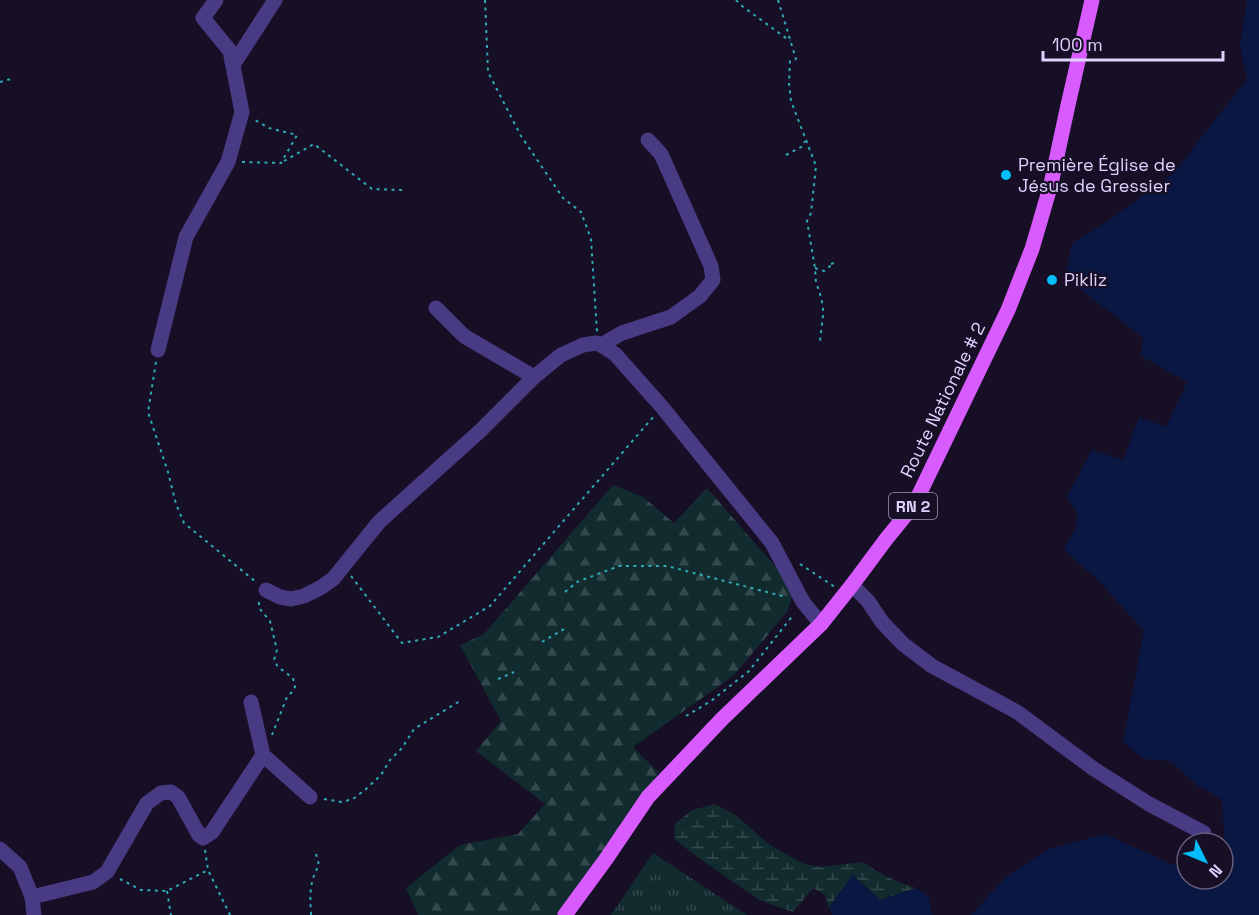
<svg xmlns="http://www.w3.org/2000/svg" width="1259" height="915" viewBox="0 0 1259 915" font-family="'Space Grotesk',sans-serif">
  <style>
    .grass { fill: url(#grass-tufts) }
    .forest { fill: url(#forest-firs) }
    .wetland { fill: url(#wetland-marsh) }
    .water { fill: #0a1742 }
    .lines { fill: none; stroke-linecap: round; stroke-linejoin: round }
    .path { stroke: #30aab5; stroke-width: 2; stroke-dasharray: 3 4.5; stroke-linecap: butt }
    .minor { stroke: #483a83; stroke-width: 15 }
    .major { stroke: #d85cfd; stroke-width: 15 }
    .poi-dot { fill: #03befb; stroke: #160f25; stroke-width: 2 }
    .labels { text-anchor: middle; stroke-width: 4.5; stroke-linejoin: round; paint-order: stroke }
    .shield { fill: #160f25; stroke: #a298bd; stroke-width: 1.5 }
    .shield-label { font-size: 16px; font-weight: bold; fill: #ded3fe }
    .poi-label { font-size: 18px; fill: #ded3fe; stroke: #160f25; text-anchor: start }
    .street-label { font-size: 18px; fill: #ded3fe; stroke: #160f25 }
  </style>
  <defs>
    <pattern id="grass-tufts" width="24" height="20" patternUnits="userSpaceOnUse" patternTransform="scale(1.5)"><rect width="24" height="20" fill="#122b2f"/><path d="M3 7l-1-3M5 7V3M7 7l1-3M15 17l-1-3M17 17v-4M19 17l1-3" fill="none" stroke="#34494e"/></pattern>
    <pattern id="forest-firs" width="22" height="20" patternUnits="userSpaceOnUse" patternTransform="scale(1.5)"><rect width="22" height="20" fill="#122b2f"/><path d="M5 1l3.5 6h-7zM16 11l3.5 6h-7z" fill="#34494e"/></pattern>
    <pattern id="wetland-marsh" width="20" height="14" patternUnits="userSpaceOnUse" patternTransform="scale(1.5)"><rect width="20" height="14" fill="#122b2f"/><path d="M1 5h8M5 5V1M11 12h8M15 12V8" fill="none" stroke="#34494e"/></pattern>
  </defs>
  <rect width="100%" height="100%" fill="#160f25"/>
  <polygon class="grass" points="653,853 747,915 611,915"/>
  <polygon class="forest" points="613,485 643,497 674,523 707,488 795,589 787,612 733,676 633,747 659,773 557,915 418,915 406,888 460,845 518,834 545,804 476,751 501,721 460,645 484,634"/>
  <path class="wetland" d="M 715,804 L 734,814 L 770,845 L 804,864 L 821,867 L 863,862 C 882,875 894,881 916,888 L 880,900 L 853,875 L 829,908 L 825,895 L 813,888 L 793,912 L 759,900 L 696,856 L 674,839 L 675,824 L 692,810 Z"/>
  <g class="water">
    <polygon points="1247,0 1259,0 1259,915 971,915 1007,876 1049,849 1105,834 1185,870 1187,869 1187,879 1223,879 1223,851 1225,848 1222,800 1197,785 1170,761 1144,759 1123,742 1144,631 1098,580 1064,550 1076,528 1077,512 1067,497 1092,450 1123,460 1139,417 1166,427 1187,382 1141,356 1143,338 1065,277 1072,243 1099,227 1173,174 1247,79 1240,47"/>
    <polygon points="852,875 880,900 916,888 929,897 932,915 832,915 829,908"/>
  </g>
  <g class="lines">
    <g class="path">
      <polyline points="485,0 488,72 521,136 563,198 581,212 591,239 597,332"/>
      <polyline points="736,0 742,6 790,41"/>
      <polyline points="778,0 796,59 790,61 789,83 791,101 816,166 811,213 807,221 815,268 816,283 819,290 823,306 823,316 820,341"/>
      <polyline points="0,82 11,79"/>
      <polyline points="786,155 803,146 805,141"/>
      <polyline points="284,161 314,144 372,189 402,190"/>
      <polyline points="242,162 281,163 297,135 269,128 255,120"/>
      <polyline points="815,268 824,271 834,263 831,264"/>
      <polyline points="156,362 148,412 168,472 176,504 184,523 256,582"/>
      <polyline points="800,564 835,587"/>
      <polyline points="351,576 402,643 438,637 490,606 654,416"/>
      <polyline points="565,592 577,582 619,566 667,566 786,597"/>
      <polyline points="259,602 259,608 270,621 277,650 274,660 278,667 293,678 295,687 292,692 287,697 272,735"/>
      <polyline points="542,642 564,629"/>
      <polyline points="498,679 514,672"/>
      <polyline points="686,716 711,701 749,671 794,614"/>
      <polyline points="324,799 341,802 353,799 366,789 381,775 390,760 402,748 414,729 460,701"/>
      <polyline points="205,850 208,870 230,915"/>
      <polyline points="120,879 141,890 167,891 208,870"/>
      <polyline points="167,891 171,915"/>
      <path d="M 311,915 C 310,895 309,883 319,865 L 316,854"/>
    </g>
    <g class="minor">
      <polyline points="233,65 275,0"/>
      <polyline points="436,308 464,336 534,377"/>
      <polyline points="601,345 622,333 671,317 700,296 713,280 711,266 661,154 648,140"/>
      <polyline points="158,350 186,237 228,162 242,112 230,51 203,18 216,0"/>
      <polyline points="852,585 868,601 882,622 903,644 932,666 1017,712 1094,769 1149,804 1204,833"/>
      <polyline points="266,590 280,597 291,599 304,596 320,588 333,579 379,522 480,431 534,377 561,355 583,345 596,343 601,345 615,354 662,407 772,543 803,602 821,624"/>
      <polyline points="263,755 310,797"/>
      <polyline points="0,849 20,867 32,897 34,915"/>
      <polyline points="32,897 93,882 107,872 147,803 161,793 171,792 178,797 199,835 203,838 212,832 263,755 251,702"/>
    </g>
    <polyline class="major" points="565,915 606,859 648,797 722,719 821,624 852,585 887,538 914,505 1008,310 1032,249 1051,184 1068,105 1092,0"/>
  </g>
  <g class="poi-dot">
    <circle cx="1006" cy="175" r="6"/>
    <circle cx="1052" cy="280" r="6"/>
  </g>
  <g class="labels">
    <rect class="shield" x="889" y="493" width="48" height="26" rx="4.5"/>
    <g class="shield-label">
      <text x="913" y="512">RN 2</text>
    </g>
    <g class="poi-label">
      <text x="1018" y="171">Première Église de<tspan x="1018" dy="21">Jésus de Gressier</tspan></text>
      <text x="1064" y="286">Pikliz</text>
    </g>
    <g class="street-label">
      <text transform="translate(943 400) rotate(-64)" y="6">Route Nationale # 2</text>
    </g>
  </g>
  <g transform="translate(1205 861) rotate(133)"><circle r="28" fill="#160f25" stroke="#665d7c" stroke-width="1.5"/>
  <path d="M0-4.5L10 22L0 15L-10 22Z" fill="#03befb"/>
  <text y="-9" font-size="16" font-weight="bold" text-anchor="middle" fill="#ded3fe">N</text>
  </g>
  <path d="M1043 51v9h180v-9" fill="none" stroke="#ded3fe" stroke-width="3"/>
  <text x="1052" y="51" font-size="18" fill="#ded3fe" stroke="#160f25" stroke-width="4.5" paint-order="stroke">100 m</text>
</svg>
